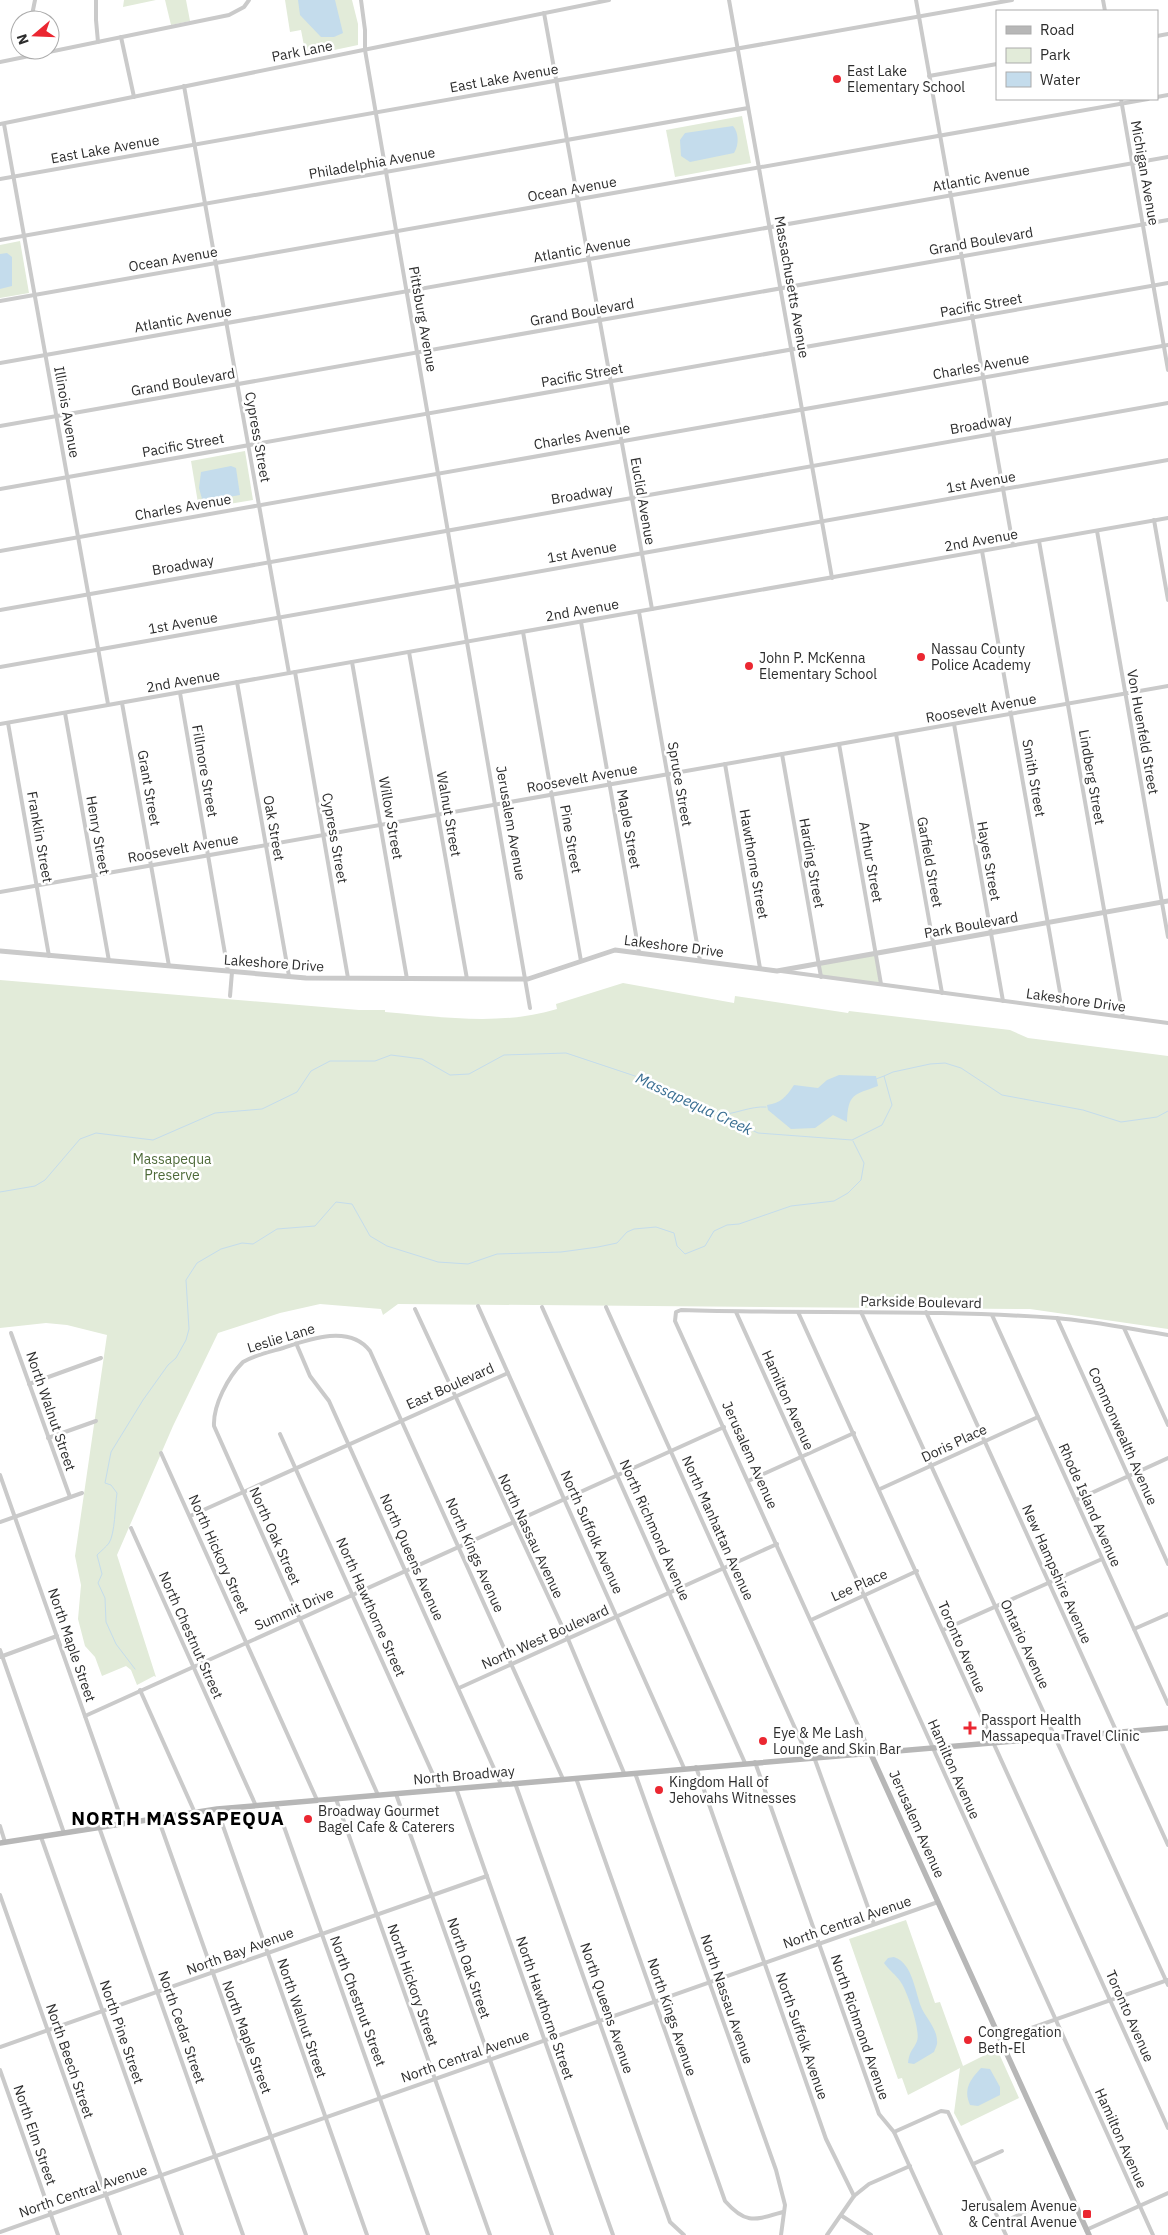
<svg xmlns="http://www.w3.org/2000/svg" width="1168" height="2235" viewBox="0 0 1168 2235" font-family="'IBM Plex Sans',sans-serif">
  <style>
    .green { fill: #e2ebd9 }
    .water { fill: #c4dcec }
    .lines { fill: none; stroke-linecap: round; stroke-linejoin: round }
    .stream { stroke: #c4dcec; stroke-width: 1 }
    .minor { stroke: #cacaca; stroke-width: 4 }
    .tertiary { stroke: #cacaca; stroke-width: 5 }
    .secondary { stroke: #b7b7b7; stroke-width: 5.5 }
    .poi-dot { fill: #eb2731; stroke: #fff; stroke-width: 2 }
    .labels { text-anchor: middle; stroke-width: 5; stroke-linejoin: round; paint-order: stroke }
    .street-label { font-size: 14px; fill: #2d2d2d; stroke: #fff }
    .poi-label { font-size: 14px; fill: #2d2d2d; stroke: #fff; text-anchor: start }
    .park-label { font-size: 14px; fill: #4e6a39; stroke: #fff }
    .water-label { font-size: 15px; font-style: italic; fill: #386d91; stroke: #fff }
    .district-label { font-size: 19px; font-weight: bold; letter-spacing: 1px; fill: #000; stroke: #fff }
  </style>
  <rect width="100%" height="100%" fill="#fff"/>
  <g class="green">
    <polygon points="124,0 156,0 123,7"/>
    <polygon points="165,0 186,0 190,21 171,25"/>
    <polygon points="285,0 352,0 358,24 358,45 306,56 301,30 290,32"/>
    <polygon points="742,116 751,163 675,177 666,130"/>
    <polygon points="20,241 29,293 0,298 0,245"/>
    <polygon points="245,451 253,500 199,509 191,461"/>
    <polygon points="876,953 881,984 821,977 818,963"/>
    <path d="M 0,980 L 359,1010 L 385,1010 L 385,1012 C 442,1017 502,1026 557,1009 L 556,1004 L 623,983 L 734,1003 L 735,996 L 848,1013 L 849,1011 L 1010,1030 L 1028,1038 L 1168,1056 L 1168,1329 L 1030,1309 L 398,1304 L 383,1315 L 381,1309 L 320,1304 L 280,1313 L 218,1333 L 173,1426 L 117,1555 L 156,1677 L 154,1676 L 137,1685 L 131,1670 L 126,1666 L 102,1676 L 95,1657 L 85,1646 L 78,1619 L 81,1585 L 75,1556 L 107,1335 L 67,1325 L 46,1323 L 0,1328 Z"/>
    <polygon points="906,1920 935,2003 940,2002 963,2066 997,2049 1019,2098 961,2126 954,2113 960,2068 908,2095 902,2078 898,2079 849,1939"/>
  </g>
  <g class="water">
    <polygon points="298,0 335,0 343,33 334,37 321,37 300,15"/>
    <path d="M 733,126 C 739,133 739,145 734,153 L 690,162 L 681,156 L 680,140 L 685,133 Z"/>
    <polygon points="7,253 12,257 12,286 0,289 0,254"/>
    <polygon points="231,466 236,468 240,495 206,501 202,499 199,488 201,472"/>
    <path d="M 839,1075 L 876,1076 L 878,1086 C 854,1095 848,1093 847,1122 L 833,1115 L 815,1128 L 791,1129 L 768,1110 L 767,1105 C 781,1103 786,1097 794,1085 L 818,1088 L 827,1080 Z"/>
    <path d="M 894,1957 C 913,1963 915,1993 922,2009 C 927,2019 937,2029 937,2041 C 938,2044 935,2049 934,2052 L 914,2064 L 908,2063 C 910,2049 913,2051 917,2041 C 921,2031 907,1990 900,1981 C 896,1975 889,1970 884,1963 L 888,1958 Z"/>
    <path d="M 981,2068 L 990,2069 L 1000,2087 L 1000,2095 L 978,2106 L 970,2105 C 963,2089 970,2080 981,2068 Z"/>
  </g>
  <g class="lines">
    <g class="stream">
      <polyline points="876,1079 884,1076"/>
      <path d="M 719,1115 C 736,1114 750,1106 766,1107"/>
      <polyline points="0,1192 35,1186 45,1180 80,1139 96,1133 153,1140 215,1113 262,1109 297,1092 311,1071 330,1061 375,1061 391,1055 422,1059 450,1075 469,1074 504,1055 566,1053 653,1082 758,1133 852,1140 882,1125 892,1105 884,1076 893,1072 930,1064 945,1063 961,1068 1002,1095 1083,1110 1121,1122 1157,1117 1168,1111"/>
      <path d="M 135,1669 L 116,1644 L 106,1622 L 105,1598 L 98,1583 L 102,1574 L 97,1555 C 101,1551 106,1547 109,1543 C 115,1534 115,1506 117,1493 L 111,1485 L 105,1483 L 111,1452 L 143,1400 L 168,1365 L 176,1358 L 186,1340 L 189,1329 L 186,1280 L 197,1263 L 221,1249 L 242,1243 L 253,1244 L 277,1229 L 315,1226 L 336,1202 L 352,1204 L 370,1236 L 387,1246 L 438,1262 L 468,1264 L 497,1254 L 561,1252 L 598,1247 L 617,1243 L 627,1232 L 634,1229 L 656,1227 L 674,1233 L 677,1246 L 685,1254 L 705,1246 L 714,1231 L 727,1225 L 739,1224 L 791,1206 L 834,1201 L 848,1193 L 861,1180 L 864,1163 L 853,1141"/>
    </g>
    <g class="minor">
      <polyline points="96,0 96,20 98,42"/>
      <polyline points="361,0 365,30 365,50 530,1008"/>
      <polyline points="729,0 832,578"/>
      <polyline points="916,0 1013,545"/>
      <polyline points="1103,0 1105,11"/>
      <polyline points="544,13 652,609"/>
      <polyline points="31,20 35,0"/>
      <polyline points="1157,36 1168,34"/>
      <polyline points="121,37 134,97"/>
      <polyline points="0,62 229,15 244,7 249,0"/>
      <polyline points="929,76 997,64"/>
      <polyline points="184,86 289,673"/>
      <polyline points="1157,97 1168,95"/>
      <polyline points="1121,99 1168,370"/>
      <polyline points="0,124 609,0"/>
      <polyline points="4,124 108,704"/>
      <polyline points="0,179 1012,0"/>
      <polyline points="0,240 748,108"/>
      <polyline points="0,301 1148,99"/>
      <polyline points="0,363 1168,157"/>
      <polyline points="0,426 1168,220"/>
      <polyline points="0,489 1168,283"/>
      <polyline points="1154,520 1168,600"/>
      <polyline points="1097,531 1168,937"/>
      <polyline points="1039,541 1123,1017"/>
      <polyline points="0,551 1168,345"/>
      <polyline points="982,551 1063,1009"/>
      <polyline points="0,610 1168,403"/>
      <polyline points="639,612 700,961"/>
      <polyline points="581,622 639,952"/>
      <polyline points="523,632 581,961"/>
      <polyline points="409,652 467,979"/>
      <polyline points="352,662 407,979"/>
      <polyline points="0,667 1168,460"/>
      <polyline points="295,672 348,978"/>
      <polyline points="237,682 289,976"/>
      <polyline points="180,693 228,971"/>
      <polyline points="122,703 169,966"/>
      <polyline points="65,713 109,961"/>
      <polyline points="8,723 49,956"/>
      <polyline points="0,724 1168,518"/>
      <polyline points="954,724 1003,1001"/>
      <polyline points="896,734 942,993"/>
      <polyline points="839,744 881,984"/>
      <polyline points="782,754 821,977"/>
      <polyline points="725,764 760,968"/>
      <polyline points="0,892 1168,686"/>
      <polyline points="781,971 1168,1023"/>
      <polyline points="230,996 232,972"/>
      <polyline points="478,1306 684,1768"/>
      <polyline points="542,1307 745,1763"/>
      <polyline points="606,1307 808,1757"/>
      <polyline points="415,1309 568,1639 624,1773"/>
      <polyline points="736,1312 1153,2235"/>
      <polyline points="798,1312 1168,2128"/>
      <polyline points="861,1312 1168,1985"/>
      <polyline points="926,1312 1168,1845"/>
      <polyline points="992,1315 1168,1704"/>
      <polyline points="1057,1318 1168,1564"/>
      <polyline points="1124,1328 1168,1425"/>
      <polyline points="11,1333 70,1497"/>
      <polyline points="296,1343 310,1376 329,1401 501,1784"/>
      <polyline points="29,1384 101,1358"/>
      <polyline points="280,1434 440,1790"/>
      <polyline points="48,1438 96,1421"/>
      <polyline points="161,1453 317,1800"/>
      <polyline points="0,1475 123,1824"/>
      <polyline points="748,1481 854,1433"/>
      <polyline points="880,1489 1038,1417"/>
      <polyline points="1076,1500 1168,1458"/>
      <polyline points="190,1516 508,1373"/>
      <polyline points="0,1522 82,1493"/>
      <polyline points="131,1528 256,1806"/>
      <polyline points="811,1620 917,1571"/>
      <polyline points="1134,1629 1168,1614"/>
      <polyline points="943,1630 1102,1559"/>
      <polyline points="0,1650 64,1833"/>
      <polyline points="0,1657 57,1636"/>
      <polyline points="459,1688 777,1544"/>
      <polyline points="140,1690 195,1813"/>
      <polyline points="85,1716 724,1427"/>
      <path d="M 870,1752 L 675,1321 L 676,1312 L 681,1310 C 806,1314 931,1309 1056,1318 C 1093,1321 1131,1329 1168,1335"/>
      <polyline points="814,1757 874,1924"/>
      <polyline points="755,1762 879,2114 894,2132 941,2235"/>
      <polyline points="696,1767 826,2139 854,2196"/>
      <polyline points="635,1773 776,2170 785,2205 781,2235"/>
      <path d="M 576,1778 L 725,2201 C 746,2225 755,2220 783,2212"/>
      <polyline points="515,1783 670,2222 684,2235"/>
      <polyline points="456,1788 613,2235"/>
      <polyline points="396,1794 552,2235"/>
      <path d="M 378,1795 L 214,1426 C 213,1405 228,1377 243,1362 C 255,1355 269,1352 283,1348 C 309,1339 350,1324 370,1351 L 563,1779"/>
      <polyline points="336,1799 490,2235"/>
      <polyline points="276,1804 428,2235"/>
      <polyline points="217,1809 367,2235"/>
      <polyline points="158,1818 306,2235"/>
      <polyline points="0,1826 5,1842"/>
      <polyline points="99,1827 243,2235"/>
      <polyline points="41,1837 182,2235"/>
      <polyline points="0,1895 120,2235"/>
      <polyline points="1000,2039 1168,1980"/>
      <polyline points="0,2047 487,1876"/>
      <polyline points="0,2070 58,2235"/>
      <polyline points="894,2132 941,2111 948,2112 1006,2235"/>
      <polyline points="973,2164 1002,2151"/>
      <polyline points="842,2216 871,2235"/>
      <polyline points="1000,2224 1029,2210"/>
      <polyline points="1086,2230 1168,2193"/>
      <polyline points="0,2232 938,1902"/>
      <polyline points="827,2235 854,2196 869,2184 910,2166"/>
    </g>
    <polyline class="tertiary" points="0,951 306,978 528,979 615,950 777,971 1168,901"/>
    <g class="secondary">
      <polyline points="870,1752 1089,2235"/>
      <polyline points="0,1843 217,1809 1168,1728"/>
    </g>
  </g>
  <g class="poi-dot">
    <circle cx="837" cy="79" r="5"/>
    <circle cx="921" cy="657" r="5"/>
    <circle cx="749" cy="666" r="5"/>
    <path d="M967.5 1720.5h5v5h5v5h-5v5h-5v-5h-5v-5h5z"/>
    <circle cx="763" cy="1741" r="5"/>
    <circle cx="659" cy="1790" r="5"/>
    <circle cx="308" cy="1819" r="5"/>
    <circle cx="968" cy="2040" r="5"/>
    <rect x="1082" y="2209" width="10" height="10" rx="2.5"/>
  </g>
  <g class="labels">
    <g class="street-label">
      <text transform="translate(302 51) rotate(-11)" y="5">Park Lane</text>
      <text transform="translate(504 78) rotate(-10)" y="5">East Lake Avenue</text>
      <text transform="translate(105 149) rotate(-10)" y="5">East Lake Avenue</text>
      <text transform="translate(372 163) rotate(-10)" y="5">Philadelphia Avenue</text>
      <text transform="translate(1145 173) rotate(80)" y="5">Michigan Avenue</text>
      <text transform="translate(981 178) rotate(-10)" y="5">Atlantic Avenue</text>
      <text transform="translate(572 189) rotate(-10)" y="5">Ocean Avenue</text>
      <text transform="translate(981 241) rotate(-10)" y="5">Grand Boulevard</text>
      <text transform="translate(582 249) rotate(-10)" y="5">Atlantic Avenue</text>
      <text transform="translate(173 259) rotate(-10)" y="5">Ocean Avenue</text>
      <text transform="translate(792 287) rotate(80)" y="5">Massachusetts Avenue</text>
      <text transform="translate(981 305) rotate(-10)" y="5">Pacific Street</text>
      <text transform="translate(582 312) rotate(-10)" y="5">Grand Boulevard</text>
      <text transform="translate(183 319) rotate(-10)" y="5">Atlantic Avenue</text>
      <text transform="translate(423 319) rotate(80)" y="5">Pittsburg Avenue</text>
      <text transform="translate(981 366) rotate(-10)" y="5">Charles Avenue</text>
      <text transform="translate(582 375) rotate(-10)" y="5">Pacific Street</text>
      <text transform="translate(183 382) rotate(-10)" y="5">Grand Boulevard</text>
      <text transform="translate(67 412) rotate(80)" y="5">Illinois Avenue</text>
      <text transform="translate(981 424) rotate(-10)" y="5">Broadway</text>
      <text transform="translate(582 436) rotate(-10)" y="5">Charles Avenue</text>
      <text transform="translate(258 437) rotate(80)" y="5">Cypress Street</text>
      <text transform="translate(183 445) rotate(-10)" y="5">Pacific Street</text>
      <text transform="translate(981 482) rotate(-10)" y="5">1st Avenue</text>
      <text transform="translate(582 494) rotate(-10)" y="5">Broadway</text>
      <text transform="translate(643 501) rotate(80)" y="5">Euclid Avenue</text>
      <text transform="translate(183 507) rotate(-10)" y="5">Charles Avenue</text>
      <text transform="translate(981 540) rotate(-10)" y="5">2nd Avenue</text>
      <text transform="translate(582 552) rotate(-10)" y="5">1st Avenue</text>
      <text transform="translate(183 565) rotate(-10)" y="5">Broadway</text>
      <text transform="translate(582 610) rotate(-10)" y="5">2nd Avenue</text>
      <text transform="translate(183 623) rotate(-10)" y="5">1st Avenue</text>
      <text transform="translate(183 681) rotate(-10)" y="5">2nd Avenue</text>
      <text transform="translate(981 708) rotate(-10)" y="5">Roosevelt Avenue</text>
      <text transform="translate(1143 732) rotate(80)" y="5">Von Huenfeld Street</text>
      <text transform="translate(205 771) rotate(80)" y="5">Fillmore Street</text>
      <text transform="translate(1092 777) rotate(80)" y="5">Lindberg Street</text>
      <text transform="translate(582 778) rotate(-10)" y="5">Roosevelt Avenue</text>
      <text transform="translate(1034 778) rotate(80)" y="5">Smith Street</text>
      <text transform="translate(680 784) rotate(80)" y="5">Spruce Street</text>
      <text transform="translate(149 788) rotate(80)" y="5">Grant Street</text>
      <text transform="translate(449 814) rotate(80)" y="5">Walnut Street</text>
      <text transform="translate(391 818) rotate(80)" y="5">Willow Street</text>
      <text transform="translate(511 823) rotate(80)" y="5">Jerusalem Avenue</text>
      <text transform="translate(274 828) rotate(80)" y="5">Oak Street</text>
      <text transform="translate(629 829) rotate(80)" y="5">Maple Street</text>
      <text transform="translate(98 835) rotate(80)" y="5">Henry Street</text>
      <text transform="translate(40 837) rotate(80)" y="5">Franklin Street</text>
      <text transform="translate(335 838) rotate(80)" y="5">Cypress Street</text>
      <text transform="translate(571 839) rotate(80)" y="5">Pine Street</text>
      <text transform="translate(183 848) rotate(-10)" y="5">Roosevelt Avenue</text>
      <text transform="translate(989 861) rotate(80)" y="5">Hayes Street</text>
      <text transform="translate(871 862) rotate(80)" y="5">Arthur Street</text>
      <text transform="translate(930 862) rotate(80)" y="5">Garfield Street</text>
      <text transform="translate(812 863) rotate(80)" y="5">Harding Street</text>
      <text transform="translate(754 864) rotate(80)" y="5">Hawthorne Street</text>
      <text transform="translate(971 925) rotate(-10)" y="5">Park Boulevard</text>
      <text transform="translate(674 946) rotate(7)" y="5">Lakeshore Drive</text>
      <text transform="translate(274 963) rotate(4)" y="5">Lakeshore Drive</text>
      <text transform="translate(1076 1000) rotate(8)" y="5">Lakeshore Drive</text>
      <text transform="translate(921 1302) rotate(1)" y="5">Parkside Boulevard</text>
      <text transform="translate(281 1338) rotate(-17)" y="5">Leslie Lane</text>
      <text transform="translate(450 1386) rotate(-24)" y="5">East Boulevard</text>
      <text transform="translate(788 1400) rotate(66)" y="5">Hamilton Avenue</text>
      <text transform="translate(51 1411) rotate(71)" y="5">North Walnut Street</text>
      <text transform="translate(1123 1436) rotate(66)" y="5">Commonwealth Avenue</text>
      <text transform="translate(954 1443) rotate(-25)" y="5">Doris Place</text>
      <text transform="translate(750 1455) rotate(66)" y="5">Jerusalem Avenue</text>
      <text transform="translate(1090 1505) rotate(66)" y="5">Rhode Island Avenue</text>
      <text transform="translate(718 1528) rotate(66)" y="5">North Manhattan Avenue</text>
      <text transform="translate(655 1530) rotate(66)" y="5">North Richmond Avenue</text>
      <text transform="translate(592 1532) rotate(66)" y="5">North Suffolk Avenue</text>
      <text transform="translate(275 1536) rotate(66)" y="5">North Oak Street</text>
      <text transform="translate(531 1536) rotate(65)" y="5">North Nassau Avenue</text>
      <text transform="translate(219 1554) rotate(66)" y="5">North Hickory Street</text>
      <text transform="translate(475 1555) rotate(66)" y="5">North Kings Avenue</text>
      <text transform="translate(412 1557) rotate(66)" y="5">North Queens Avenue</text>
      <text transform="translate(1057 1574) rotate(66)" y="5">New Hampshire Avenue</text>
      <text transform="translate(859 1585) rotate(-24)" y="5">Lee Place</text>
      <text transform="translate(371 1607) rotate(66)" y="5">North Hawthorne Street</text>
      <text transform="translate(294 1609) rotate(-24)" y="5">Summit Drive</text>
      <text transform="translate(191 1635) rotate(66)" y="5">North Chestnut Street</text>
      <text transform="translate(545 1637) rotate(-24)" y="5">North West Boulevard</text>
      <text transform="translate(1025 1644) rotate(65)" y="5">Ontario Avenue</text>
      <text transform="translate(72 1645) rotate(71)" y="5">North Maple Street</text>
      <text transform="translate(962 1647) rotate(66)" y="5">Toronto Avenue</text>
      <text transform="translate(954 1769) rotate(66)" y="5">Hamilton Avenue</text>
      <text transform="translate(464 1775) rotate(-5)" y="5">North Broadway</text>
      <text transform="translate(917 1824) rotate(66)" y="5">Jerusalem Avenue</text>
      <text transform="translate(847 1922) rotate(-19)" y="5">North Central Avenue</text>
      <text transform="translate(240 1951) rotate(-20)" y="5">North Bay Avenue</text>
      <text transform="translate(469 1968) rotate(71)" y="5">North Oak Street</text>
      <text transform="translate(413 1985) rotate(71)" y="5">North Hickory Street</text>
      <text transform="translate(727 1999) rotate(71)" y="5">North Nassau Avenue</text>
      <text transform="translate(358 2001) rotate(70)" y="5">North Chestnut Street</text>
      <text transform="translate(545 2008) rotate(71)" y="5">North Hawthorne Street</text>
      <text transform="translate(607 2008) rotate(71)" y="5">North Queens Avenue</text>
      <text transform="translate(1130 2016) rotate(66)" y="5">Toronto Avenue</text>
      <text transform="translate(672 2017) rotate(71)" y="5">North Kings Avenue</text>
      <text transform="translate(302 2018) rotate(71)" y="5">North Walnut Street</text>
      <text transform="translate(182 2027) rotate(71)" y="5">North Cedar Street</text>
      <text transform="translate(860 2027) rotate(71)" y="5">North Richmond Avenue</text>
      <text transform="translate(122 2032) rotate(71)" y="5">North Pine Street</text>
      <text transform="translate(802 2036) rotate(71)" y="5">North Suffolk Avenue</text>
      <text transform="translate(247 2037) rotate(70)" y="5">North Maple Street</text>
      <text transform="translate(465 2056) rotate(-19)" y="5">North Central Avenue</text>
      <text transform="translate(70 2061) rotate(71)" y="5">North Beech Street</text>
      <text transform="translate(35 2135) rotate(71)" y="5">North Elm Street</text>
      <text transform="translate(1121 2138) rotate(66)" y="5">Hamilton Avenue</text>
      <text transform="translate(83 2191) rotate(-19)" y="5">North Central Avenue</text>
    </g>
    <g class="poi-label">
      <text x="847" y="76">East Lake<tspan x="847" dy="16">Elementary School</tspan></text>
      <text x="931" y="654">Nassau County<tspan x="931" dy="16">Police Academy</tspan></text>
      <text x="759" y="663">John P. McKenna<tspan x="759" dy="16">Elementary School</tspan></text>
      <text x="981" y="1725">Passport Health<tspan x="981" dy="16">Massapequa Travel Clinic</tspan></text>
      <text x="773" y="1738">Eye &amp; Me Lash<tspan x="773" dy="16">Lounge and Skin Bar</tspan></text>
      <text x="669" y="1787">Kingdom Hall of<tspan x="669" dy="16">Jehovahs Witnesses</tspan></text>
      <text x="318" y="1816">Broadway Gourmet<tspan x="318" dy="16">Bagel Cafe &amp; Caterers</tspan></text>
      <text x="978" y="2037">Congregation<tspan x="978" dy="16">Beth-El</tspan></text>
      <text x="1077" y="2211" text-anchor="end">Jerusalem Avenue<tspan x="1077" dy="16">&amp; Central Avenue</tspan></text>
    </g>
    <g class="park-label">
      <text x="172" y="1164">Massapequa<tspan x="172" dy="16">Preserve</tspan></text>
    </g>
    <g class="water-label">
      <text transform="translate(694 1104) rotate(25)" y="5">Massapequa Creek</text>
    </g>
    <g class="district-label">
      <text x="178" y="1825">NORTH MASSAPEQUA</text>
    </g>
  </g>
  <rect x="996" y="10" width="162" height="90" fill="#ffffff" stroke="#ababab"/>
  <rect x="1006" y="26" width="25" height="8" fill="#b7b7b7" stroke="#ababab"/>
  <text x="1040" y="35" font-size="15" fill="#2d2d2d">Road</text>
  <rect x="1006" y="48" width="25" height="15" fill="#e2ebd9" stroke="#ababab"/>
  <text x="1040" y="60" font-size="15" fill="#2d2d2d">Park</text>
  <rect x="1006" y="72" width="25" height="15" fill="#c4dcec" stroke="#ababab"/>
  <text x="1040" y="85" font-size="15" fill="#2d2d2d">Water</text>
  <g transform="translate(35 35) rotate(251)"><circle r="24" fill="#ffffff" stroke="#ababab"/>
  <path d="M0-4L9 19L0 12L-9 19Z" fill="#eb2731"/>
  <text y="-8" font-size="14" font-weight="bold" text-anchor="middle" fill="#2d2d2d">N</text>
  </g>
</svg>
